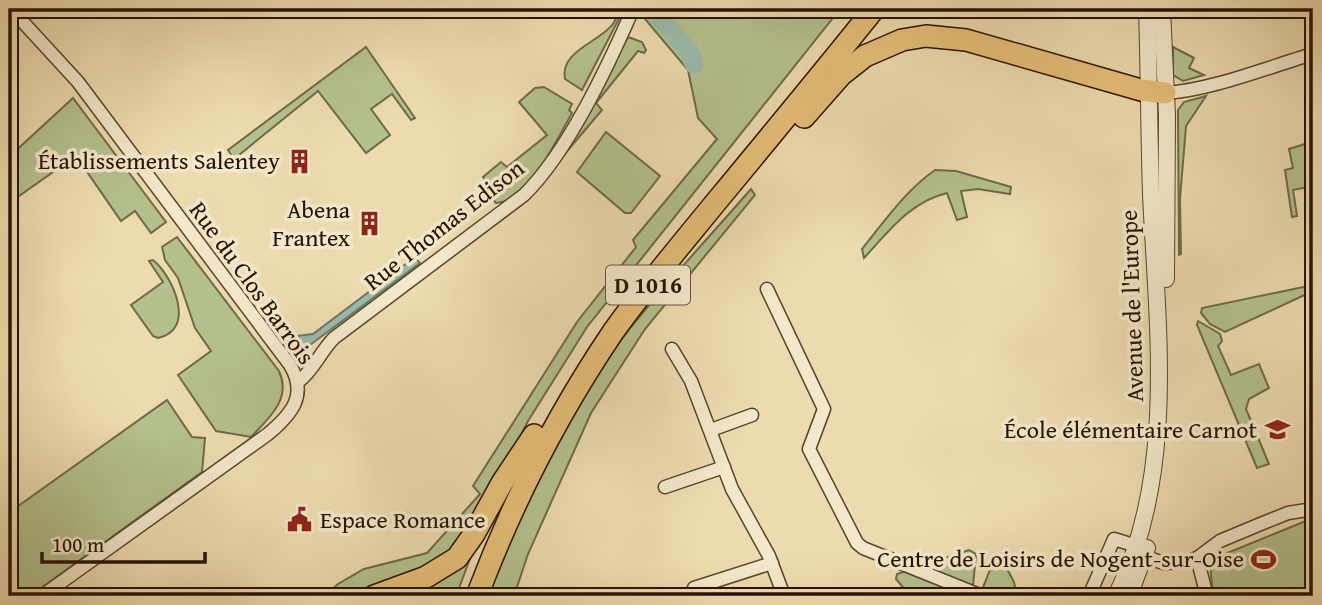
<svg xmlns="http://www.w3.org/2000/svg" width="1322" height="605" viewBox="0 0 1322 605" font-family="'Gentium Book Plus',serif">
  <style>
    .green { fill: #b4c18e; stroke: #6e6a48; stroke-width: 2 }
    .water { fill: #9ba; stroke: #6b7766; stroke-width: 2 }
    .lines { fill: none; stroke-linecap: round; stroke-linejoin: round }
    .stream { stroke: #6b7766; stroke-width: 3.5 }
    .river { stroke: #9ba; stroke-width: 19 }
    .minor-casing { stroke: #58442c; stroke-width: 15 }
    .tertiary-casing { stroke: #58442c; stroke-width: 18 }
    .trunk-casing { stroke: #271201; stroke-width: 24 }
    .minor { stroke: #f3e8cb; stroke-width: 12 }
    .tertiary { stroke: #f3e8cb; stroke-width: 16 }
    .trunk { stroke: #e6be78; stroke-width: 21 }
    .labels { text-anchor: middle; stroke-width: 7; stroke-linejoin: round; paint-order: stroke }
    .shield { fill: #f3e8cb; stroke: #64523e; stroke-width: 2 }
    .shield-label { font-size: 23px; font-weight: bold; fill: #271201 }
    .poi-label { font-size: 24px; fill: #271201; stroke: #f3e8cb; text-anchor: end }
    .street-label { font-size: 24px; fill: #271201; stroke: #f3e8cb }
  </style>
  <rect width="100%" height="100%" fill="#eddbaf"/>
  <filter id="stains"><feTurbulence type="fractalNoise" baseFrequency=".00286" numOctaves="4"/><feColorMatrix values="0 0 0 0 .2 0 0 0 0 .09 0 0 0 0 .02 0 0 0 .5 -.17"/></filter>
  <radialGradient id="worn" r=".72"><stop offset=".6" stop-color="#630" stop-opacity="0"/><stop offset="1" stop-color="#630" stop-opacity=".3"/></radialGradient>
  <g class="green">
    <path d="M 619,9 L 624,9 L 582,90 L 565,79 C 559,52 599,42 612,25 C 616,21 617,14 619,9 Z"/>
    <polygon points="647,9 840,9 587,327 528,421 486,504 467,535 450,550 425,566 359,596 324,596 338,584 364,569 427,553 480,494 473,486 577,322 636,247 633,240 717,139 698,118 688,70 645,19"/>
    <polygon points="628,37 642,42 646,50 644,53 638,51 596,103 602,110 563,156"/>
    <polygon points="366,47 415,118 411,120 392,94 371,109 390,135 366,153 318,91 234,159 228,150"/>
    <polygon points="1173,47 1194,58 1189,68 1204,75 1183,81 1173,75"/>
    <path d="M 544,87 L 572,104 L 569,110 L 572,113 C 557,139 529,201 496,203 L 489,195 L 493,191 L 483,177 L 501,162 L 507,167 L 547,135 L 519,102 L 535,88 Z"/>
    <polygon points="1206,96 1186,126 1180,199 1181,254 1179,255 1178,110 1184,102"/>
    <polygon points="73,98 166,222 151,233 135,211 121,221 76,156 9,203 9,157"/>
    <polygon points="606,132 660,176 631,213 625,213 577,172"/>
    <polygon points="1305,144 1313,152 1313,186 1293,190 1297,216 1292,217 1285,170 1293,168 1289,149"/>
    <path d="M 935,170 L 956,171 L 1011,187 L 1010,194 L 978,189 L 961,191 L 967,217 L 957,220 L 947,193 C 910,202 889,231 864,258 L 862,249 C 884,222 906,190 935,170 Z"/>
    <path d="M 751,189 L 755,195 L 645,329 L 591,413 L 528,554 L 514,596 L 488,596 C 520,520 550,440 597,372 C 643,307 699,249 751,189 Z"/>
    <path d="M 177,237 L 279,371 C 292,399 269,418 251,437 L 216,431 L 178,375 L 211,351 L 195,328 L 178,278 L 165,260 L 162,247 Z"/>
    <path d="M 153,260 C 173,276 197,330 158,338 L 153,336 L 131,305 L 163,282 L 149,261 Z"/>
    <polygon points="1313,285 1313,291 1225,332 1210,324 1201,313 1202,308"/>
    <polygon points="1198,321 1220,334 1222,341 1218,346 1231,375 1259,364 1269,388 1249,399 1246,409 1269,464 1257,468 1197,325"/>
    <polygon points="167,400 192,437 205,438 202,472 30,596 9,596 9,503 14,509"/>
    <polygon points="1313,518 1313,596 1213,596 1210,563 1220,556"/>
    <polygon points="969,550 976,554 973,586 977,593 982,590 993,562 1004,563 1014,582 1017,596 910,596 896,579 897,574"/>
    <polygon points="471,556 456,596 384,596"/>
  </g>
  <polygon class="water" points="415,257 420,263 298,354 289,343 287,337 313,334"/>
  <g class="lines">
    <polyline class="stream" points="653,10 654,9"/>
    <polyline class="river" points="652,9 689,51 694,64"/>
    <defs>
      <g id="minor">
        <path d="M 11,9 L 78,82 L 290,365 C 308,395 292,414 268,434 L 42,596"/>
        <path d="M 1165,93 C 1212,90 1268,67 1313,54"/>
        <polyline points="767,289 824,409 809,449 857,543 863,548 982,596"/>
        <polyline points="672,349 691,381 732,489 769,556 784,596"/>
        <path d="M 298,382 C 314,370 320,352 334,338 L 524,195 C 568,152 608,66 633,9"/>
        <polyline points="711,430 752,415"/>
        <polyline points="665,487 724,467"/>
        <polyline points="1135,554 1164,563 1187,562 1197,558 1220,541 1263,523 1288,513 1313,509"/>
        <polyline points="1197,558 1207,596"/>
        <polyline points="694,588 772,563"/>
        <polyline points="1089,596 1114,539 1143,548"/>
      </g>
      <g id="tertiary">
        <polyline points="1162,9 1167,116 1166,279"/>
        <path d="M 1116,596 C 1177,474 1157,326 1151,194 C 1149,133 1149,71 1147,9"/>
        <polyline points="1129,596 1147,548"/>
      </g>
      <g id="trunk">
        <polyline points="804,117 841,75 865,56 902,40 926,36 966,40 1141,90 1165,93"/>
        <polyline points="374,596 426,577 457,558 474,534 502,483 534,435"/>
        <path d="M 477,596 C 512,503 557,415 613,332 C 645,287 681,245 716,202 C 769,138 822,74 874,9"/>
      </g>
    </defs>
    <use href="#minor" class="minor-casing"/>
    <use href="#tertiary" class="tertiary-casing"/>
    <use href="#trunk" class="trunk-casing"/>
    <use href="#minor" class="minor"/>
    <use href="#tertiary" class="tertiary"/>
    <use href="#trunk" class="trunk"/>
  </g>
  <defs>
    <symbol id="building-bare" viewBox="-9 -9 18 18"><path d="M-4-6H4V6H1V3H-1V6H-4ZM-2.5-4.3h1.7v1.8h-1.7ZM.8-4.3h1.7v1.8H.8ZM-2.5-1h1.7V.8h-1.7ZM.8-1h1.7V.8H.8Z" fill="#8f2418" stroke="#f3e8cb" stroke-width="2.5" paint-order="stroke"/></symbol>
    <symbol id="school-bare" viewBox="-9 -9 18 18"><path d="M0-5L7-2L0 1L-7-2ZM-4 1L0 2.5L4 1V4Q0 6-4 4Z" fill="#8f2418" stroke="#f3e8cb" stroke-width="2.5" paint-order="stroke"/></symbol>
    <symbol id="civic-bare" viewBox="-9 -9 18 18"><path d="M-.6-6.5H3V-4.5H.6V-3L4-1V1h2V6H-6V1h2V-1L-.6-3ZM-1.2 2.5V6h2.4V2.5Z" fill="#8f2418" stroke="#f3e8cb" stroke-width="2.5" paint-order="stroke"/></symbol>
    <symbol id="stadium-bare" viewBox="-9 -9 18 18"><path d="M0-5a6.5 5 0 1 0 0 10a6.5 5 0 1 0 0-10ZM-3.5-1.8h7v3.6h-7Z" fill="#8f2418" stroke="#f3e8cb" stroke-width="2.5" paint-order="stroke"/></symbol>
  </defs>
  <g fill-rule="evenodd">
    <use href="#building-bare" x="282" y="144" width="35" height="35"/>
    <use href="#building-bare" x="352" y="206" width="35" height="35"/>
    <use href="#school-bare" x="1260" y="412" width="35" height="35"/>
    <use href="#civic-bare" x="282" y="502" width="35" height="35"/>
    <use href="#stadium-bare" x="1246" y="542" width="35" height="35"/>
  </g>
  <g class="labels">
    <rect class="shield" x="606" y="265.5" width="84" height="39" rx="5"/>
    <g class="shield-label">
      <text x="648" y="293">D 1016</text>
    </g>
    <g class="poi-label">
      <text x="280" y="169">Établissements Salentey</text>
      <text x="350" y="218">Abena<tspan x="350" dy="28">Frantex</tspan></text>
      <text x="1257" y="438">École élémentaire Carnot</text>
      <text x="320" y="528" text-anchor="start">Espace Romance</text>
      <text x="1244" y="567">Centre de Loisirs de Nogent-sur-Oise</text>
    </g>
    <g class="street-label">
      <text transform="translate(444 225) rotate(-38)" y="8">Rue Thomas Edison</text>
      <text transform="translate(252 283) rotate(54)" y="8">Rue du Clos Barrois</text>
      <text transform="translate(1132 306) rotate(-92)" y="8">Avenue de l'Europe</text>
    </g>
  </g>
  <rect width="1322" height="605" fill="none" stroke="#eddbaf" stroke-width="35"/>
  <rect x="10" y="10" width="1301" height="584" fill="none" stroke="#271201" stroke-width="3.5"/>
  <rect x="18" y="18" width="1287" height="570" fill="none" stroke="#271201" stroke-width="2"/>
  <path d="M42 552v10h163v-10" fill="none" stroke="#271201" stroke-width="3.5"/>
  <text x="52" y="552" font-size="21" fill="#271201" stroke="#f3e8cb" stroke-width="5" paint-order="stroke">100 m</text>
  <rect width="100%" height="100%" filter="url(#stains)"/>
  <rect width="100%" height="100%" fill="url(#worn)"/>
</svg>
